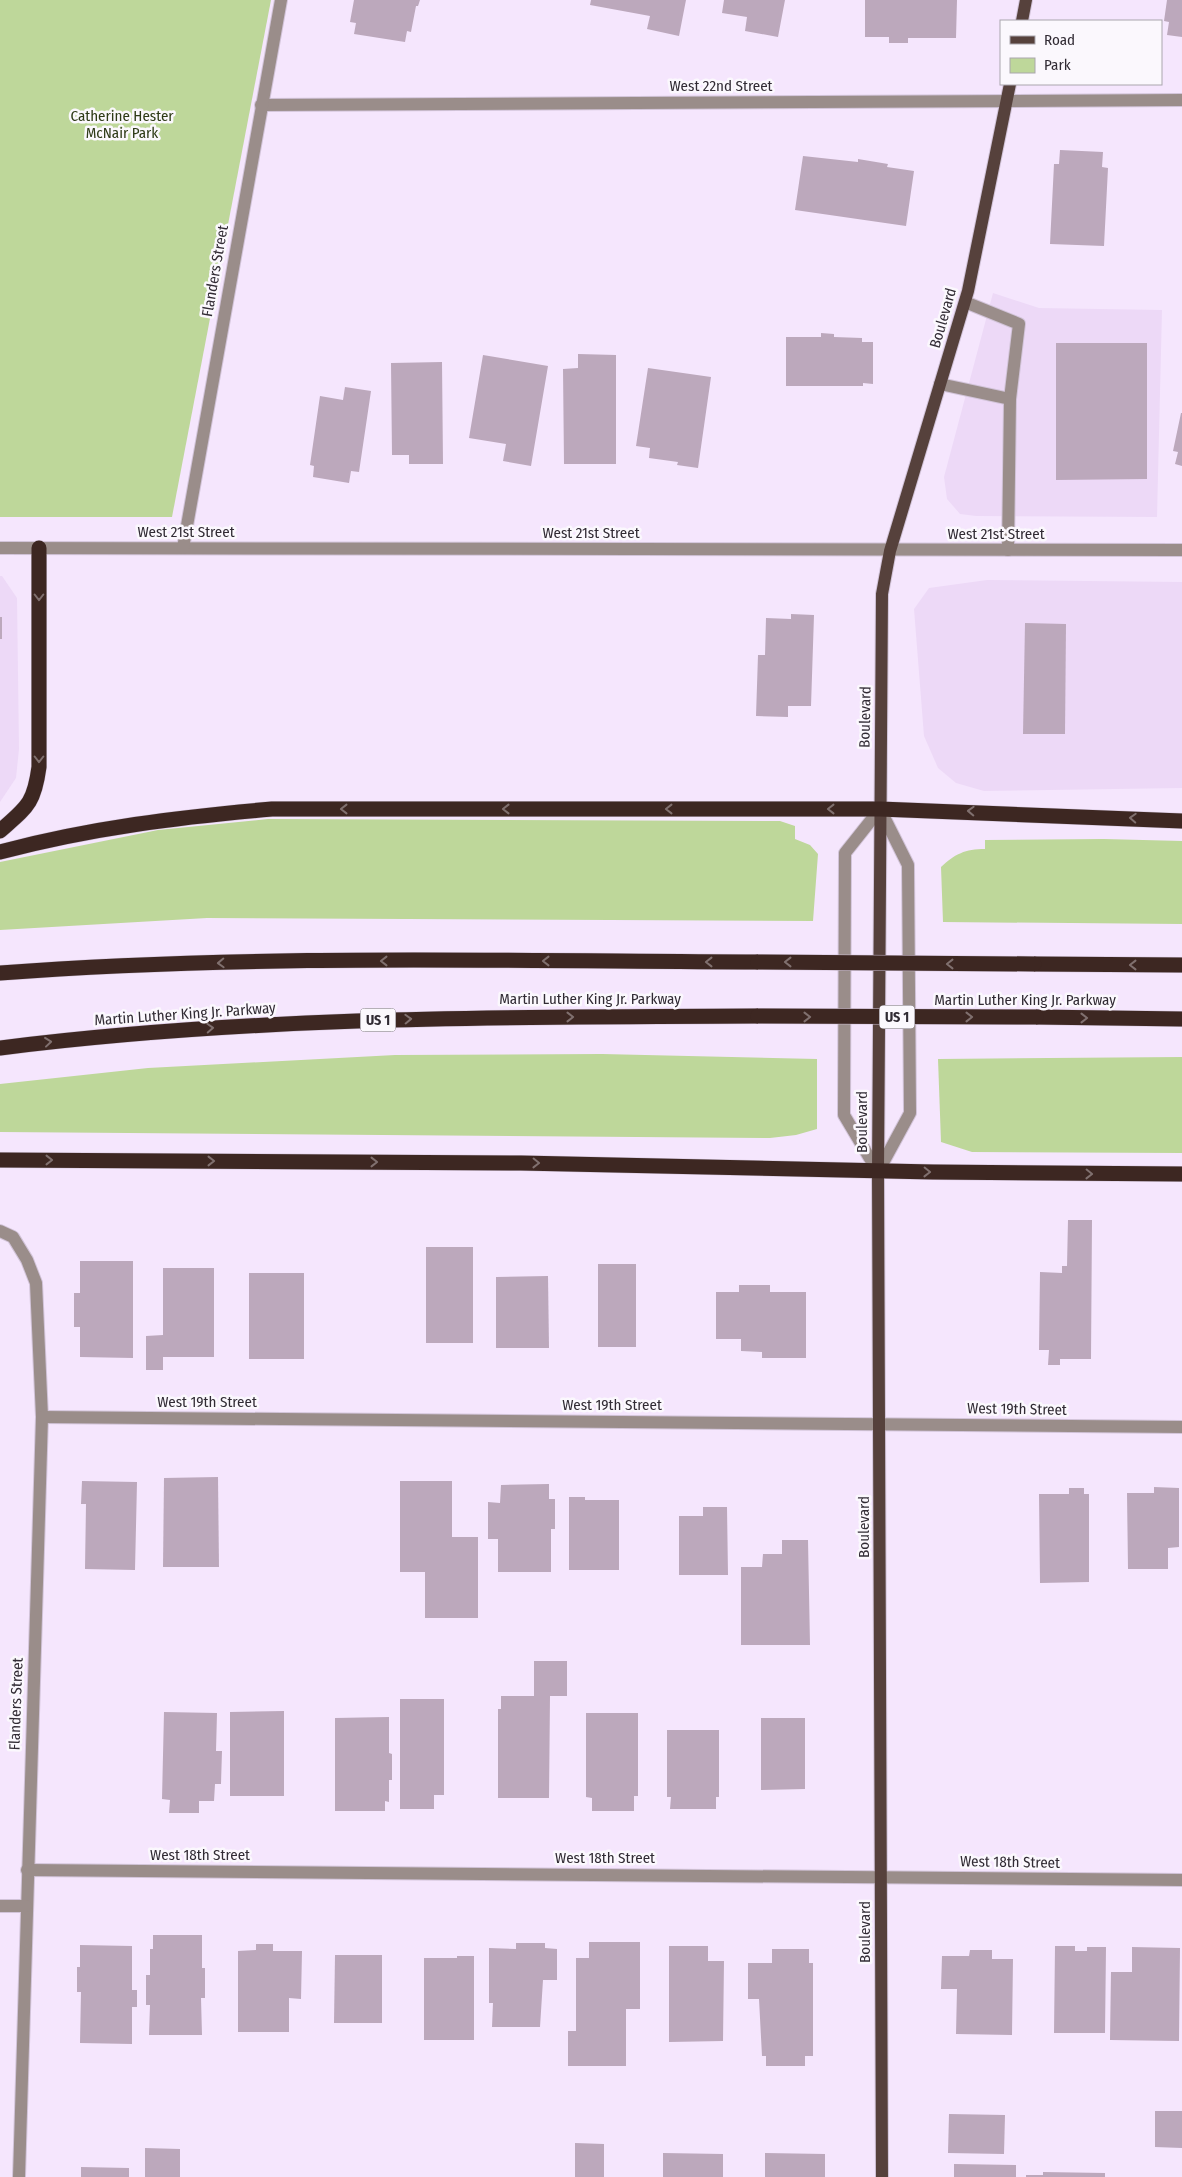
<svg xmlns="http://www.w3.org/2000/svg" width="1182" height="2177" viewBox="0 0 1182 2177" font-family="'Fira Sans Condensed',sans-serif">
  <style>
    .built { fill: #edd9f7 }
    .green { fill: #bed79a }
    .building { fill: #bca8bc }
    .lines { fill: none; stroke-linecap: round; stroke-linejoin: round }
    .minor-casing { stroke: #d2c4d9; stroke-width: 14 }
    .major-casing { stroke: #d2c4d9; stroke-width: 14 }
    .highway-casing { stroke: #d2c4d9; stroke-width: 16 }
    .minor { stroke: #9a8d8a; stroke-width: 12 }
    .major { stroke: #56413c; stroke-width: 12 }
    .highway { stroke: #3d2722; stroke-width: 15 }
    .highway-bridge-casing { stroke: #d2c4d9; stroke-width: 16; stroke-linecap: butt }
    .highway-bridge { stroke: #3d2722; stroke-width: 15 }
    .oneway { stroke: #80706f }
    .labels { text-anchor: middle; stroke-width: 5; stroke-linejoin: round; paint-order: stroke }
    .shield { fill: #fbf8fd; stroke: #6e6870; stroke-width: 1 }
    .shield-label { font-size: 14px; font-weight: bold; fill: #312b34 }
    .street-label { font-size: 15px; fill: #312b34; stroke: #fbf8fd }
    .park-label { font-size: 15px; fill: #2d3a16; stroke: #fbf8fd }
  </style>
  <rect width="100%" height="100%" fill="#f5e6fd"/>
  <g class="built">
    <polygon points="993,293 1039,308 1162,310 1157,517 976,516 960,514 947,499 944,477"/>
    <polygon points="0,576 2,576 17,598 19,749 16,778 0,802"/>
    <polygon points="987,580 1182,582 1182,788 984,791 956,783 938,768 924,736 914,609 929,588"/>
  </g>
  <g class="green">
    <polygon points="0,0 271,0 172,517 0,517"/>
    <polygon points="268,819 780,821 795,826 795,839 810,845 818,854 813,921 207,918 0,930 0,862 158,830"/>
    <path d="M 1104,839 L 1182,841 L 1182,924 L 943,922 L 941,867 C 955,854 965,849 985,849 L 985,840 Z"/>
    <polygon points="602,1054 817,1059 817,1129 796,1135 770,1138 0,1132 0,1084 148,1068 395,1055"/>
    <polygon points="1182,1057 1182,1153 972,1152 941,1142 938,1059"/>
  </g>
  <g class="building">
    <polygon points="354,0 420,0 418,6 416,6 411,32 407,31 405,42 354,34 356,23 350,22"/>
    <polygon points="591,0 686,0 679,36 647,29 650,16 590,5"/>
    <polygon points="724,0 785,0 778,37 745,31 747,17 722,13"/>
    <polygon points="865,0 957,0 956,38 908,38 908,43 889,43 889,37 865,37"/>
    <polygon points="1167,0 1182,0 1182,37 1167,35 1169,22 1164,21"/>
    <polygon points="1060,150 1103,152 1102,167 1108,168 1104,246 1050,244 1054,164 1059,164"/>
    <polygon points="803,156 858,162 858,159 888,164 887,167 914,171 906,226 795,210"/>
    <polygon points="821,333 834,334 834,337 862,338 862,342 873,342 873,384 863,383 863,386 786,386 786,337 821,337"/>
    <polygon points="1056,343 1147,343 1147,479 1056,480"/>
    <polygon points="578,354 616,355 616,464 564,464 563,369 578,368"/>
    <polygon points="483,355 548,366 531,466 503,461 506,444 469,438"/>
    <polygon points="442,362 443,464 409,464 409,455 392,455 391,363"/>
    <polygon points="648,368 711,377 698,468 677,465 678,462 649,458 650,448 636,446"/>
    <polygon points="345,387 371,391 359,472 351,471 349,483 313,477 314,466 310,465 320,396 343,400"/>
    <polygon points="1181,413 1182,413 1182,466 1175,464 1178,452 1173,451"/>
    <polygon points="791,614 814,615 811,706 788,706 788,717 756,716 758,655 765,655 766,618 791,619"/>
    <rect x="0" y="617" width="2" height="22"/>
    <polygon points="1025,623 1066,624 1065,734 1023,734"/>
    <polygon points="1068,1220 1092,1220 1091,1359 1060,1359 1060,1365 1048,1365 1049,1350 1039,1350 1040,1272 1062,1273 1062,1266 1067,1266"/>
    <rect x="426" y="1247" width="47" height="96"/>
    <polygon points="80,1261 133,1261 133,1358 80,1357 80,1327 74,1327 74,1293 80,1293"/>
    <rect x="598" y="1264" width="38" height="83"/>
    <polygon points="163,1268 214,1268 214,1357 163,1357 163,1370 146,1370 146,1336 163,1335"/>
    <rect x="249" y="1273" width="55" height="86"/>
    <polygon points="548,1276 549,1348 496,1348 496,1277"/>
    <polygon points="739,1285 770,1285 770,1292 806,1292 806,1358 762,1358 762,1352 741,1351 741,1339 716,1339 716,1292 739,1292"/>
    <polygon points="218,1477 219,1567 163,1567 164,1478"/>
    <polygon points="82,1481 137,1482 135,1570 85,1569 86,1504 81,1504"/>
    <polygon points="400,1481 452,1481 452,1537 478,1537 478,1618 425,1618 425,1572 400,1572"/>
    <polygon points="549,1484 549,1499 555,1499 555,1529 551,1529 551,1572 498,1572 498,1539 488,1539 488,1502 500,1503 501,1485"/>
    <polygon points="1154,1487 1179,1488 1179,1547 1168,1548 1168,1569 1128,1569 1127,1493 1154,1493"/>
    <polygon points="1069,1488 1084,1488 1084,1494 1089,1494 1089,1582 1040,1583 1039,1494 1069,1494"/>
    <polygon points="569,1497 585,1497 585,1500 619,1500 619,1570 569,1570"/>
    <polygon points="703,1507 727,1507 728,1575 679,1575 679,1516 703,1516"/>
    <polygon points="782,1540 808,1540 810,1645 741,1645 741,1567 762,1567 763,1554 782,1554"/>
    <polygon points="534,1661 567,1661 567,1696 550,1696 549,1798 498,1798 498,1709 501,1709 501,1696 534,1696"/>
    <polygon points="400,1699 444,1699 444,1795 434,1795 434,1809 400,1809"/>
    <polygon points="284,1711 284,1796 230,1796 230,1712"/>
    <polygon points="164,1712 217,1713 216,1751 222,1751 221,1784 215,1784 214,1801 199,1801 199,1813 169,1813 170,1800 162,1799"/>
    <polygon points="586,1713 638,1713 638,1796 634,1796 634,1811 592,1811 592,1798 586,1797"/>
    <polygon points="389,1717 389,1753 392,1754 392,1780 389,1780 389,1802 385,1801 385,1811 335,1811 335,1718"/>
    <polygon points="761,1718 805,1718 805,1789 761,1790"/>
    <polygon points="667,1730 719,1730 719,1797 716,1797 716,1809 670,1809 671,1797 667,1797"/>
    <polygon points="153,1935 202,1935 202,1968 205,1968 205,1998 201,1998 202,2035 149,2035 150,2005 146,2005 146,1975 150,1975 150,1949 153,1949"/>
    <polygon points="589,1942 640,1942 640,2009 626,2009 626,2066 568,2066 568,2031 576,2031 576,1958 589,1958"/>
    <polygon points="516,1943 545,1943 545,1948 557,1949 557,1980 543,1980 540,2027 492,2027 493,2003 489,2003 489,1948 516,1949"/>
    <polygon points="256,1944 273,1944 273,1951 302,1951 301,1999 289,1998 289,2032 238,2032 238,1951 256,1950"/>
    <polygon points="80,1945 132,1946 132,1990 137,1990 137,2007 132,2007 132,2044 80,2043 81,1992 77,1992 77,1967 80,1967"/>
    <polygon points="669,1946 708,1946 708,1961 724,1961 723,2041 669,2042"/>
    <polygon points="1055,1946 1075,1946 1075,1951 1087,1951 1087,1947 1106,1947 1105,2033 1054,2033"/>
    <polygon points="1132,1947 1180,1948 1179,2041 1110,2040 1111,1972 1132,1972"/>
    <polygon points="772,1949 809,1949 809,1963 813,1963 813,2056 805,2056 805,2066 766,2066 766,2056 762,2056 759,1999 748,1999 748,1963 772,1963"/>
    <polygon points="970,1950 992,1950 992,1959 1013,1959 1012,2035 956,2034 957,1989 941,1989 942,1956 969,1956"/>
    <polygon points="335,1955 382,1955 382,2023 334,2023"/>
    <polygon points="457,1956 474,1956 474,2040 424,2040 424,1958 457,1958"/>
    <polygon points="1155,2111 1182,2111 1182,2148 1155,2147"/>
    <polygon points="949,2114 1005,2115 1004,2154 948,2153"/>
    <polygon points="575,2143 604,2144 604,2177 575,2177"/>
    <polygon points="145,2148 180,2149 180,2177 145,2177"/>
    <polygon points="663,2153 723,2154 723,2177 663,2177"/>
    <polygon points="765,2153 825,2154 825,2177 765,2177"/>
    <polygon points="954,2164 1016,2165 1016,2177 954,2177"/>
    <polygon points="81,2167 129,2168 129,2177 81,2177"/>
    <polygon points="1043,2172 1105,2173 1105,2177 1026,2177 1026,2175 1043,2175"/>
  </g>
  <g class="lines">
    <defs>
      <g id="minor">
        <polyline points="261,105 1182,100"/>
        <polyline points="965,302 1019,324 1010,399"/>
        <polyline points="940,384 1010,399 1008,550"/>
        <polyline points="0,548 1182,550"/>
        <polyline points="183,548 281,0"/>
        <polygon points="880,809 908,865 910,1113 878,1172 844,1115 845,853"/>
        <polyline points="0,1231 13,1237 27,1260 36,1283 42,1417 19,2177"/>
        <polyline points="42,1417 1182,1427"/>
        <polyline points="27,1870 1182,1880"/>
        <polyline points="0,1906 26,1906"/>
      </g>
      <g id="major">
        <polyline points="1022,21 1026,0"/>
        <polyline points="882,2177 878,1172 882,594 890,551 968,291 1010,84"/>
      </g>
      <g id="highway">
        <path d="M 0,831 C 27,807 34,804 39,767 L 39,548"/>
        <path d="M 0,852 C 90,828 180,817 272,809 L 880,809 L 1182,821"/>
        <polyline points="1034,964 1182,965"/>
        <path d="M 0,973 C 252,954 505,961 758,962"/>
        <polyline points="1036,1017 1182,1019"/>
        <path d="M 0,1048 C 252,1016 505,1017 758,1016"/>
        <polyline points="0,1160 521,1163 933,1172 1182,1174"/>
      </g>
    </defs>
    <use href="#minor" class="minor-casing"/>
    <use href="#major" class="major-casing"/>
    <use href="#highway" class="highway-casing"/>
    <use href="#minor" class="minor"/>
    <use href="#major" class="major"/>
    <use href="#highway" class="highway"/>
    <defs>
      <g id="highway-bridge">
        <polyline points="758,962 1034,964"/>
        <polyline points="758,1016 1036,1017"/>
      </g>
    </defs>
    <use href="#highway-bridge" class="highway-bridge-casing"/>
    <use href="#highway-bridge" class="highway-bridge"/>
  </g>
  <defs><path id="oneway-chevron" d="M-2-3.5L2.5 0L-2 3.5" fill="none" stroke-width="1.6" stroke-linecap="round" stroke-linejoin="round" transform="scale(1.25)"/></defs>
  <g class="oneway">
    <use href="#oneway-chevron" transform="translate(39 597) rotate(90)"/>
    <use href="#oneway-chevron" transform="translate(39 759) rotate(90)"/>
    <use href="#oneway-chevron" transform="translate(344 809) rotate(180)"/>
    <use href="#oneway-chevron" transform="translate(506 809) rotate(180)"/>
    <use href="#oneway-chevron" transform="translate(669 809) rotate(180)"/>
    <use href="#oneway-chevron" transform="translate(831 809) rotate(-180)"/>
    <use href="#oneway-chevron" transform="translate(971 811) rotate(-178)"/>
    <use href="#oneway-chevron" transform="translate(1133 818) rotate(-177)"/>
    <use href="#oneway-chevron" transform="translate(384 961) rotate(-180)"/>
    <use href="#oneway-chevron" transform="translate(546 961) rotate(-180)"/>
    <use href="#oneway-chevron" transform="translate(709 962) rotate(-180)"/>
    <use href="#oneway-chevron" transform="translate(788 962) rotate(-180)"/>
    <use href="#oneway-chevron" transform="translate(221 963) rotate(178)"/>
    <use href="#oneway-chevron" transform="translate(950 964) rotate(-180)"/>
    <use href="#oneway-chevron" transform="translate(1133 965) rotate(-180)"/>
    <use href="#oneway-chevron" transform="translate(570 1017)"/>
    <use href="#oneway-chevron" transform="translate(807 1017)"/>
    <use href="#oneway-chevron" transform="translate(969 1017)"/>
    <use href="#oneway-chevron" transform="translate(1084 1018)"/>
    <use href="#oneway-chevron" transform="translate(408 1019) rotate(-2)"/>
    <use href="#oneway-chevron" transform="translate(210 1028) rotate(-3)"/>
    <use href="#oneway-chevron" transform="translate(48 1042) rotate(-6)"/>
    <use href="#oneway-chevron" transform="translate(49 1160)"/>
    <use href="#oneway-chevron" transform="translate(211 1161)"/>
    <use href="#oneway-chevron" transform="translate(374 1162)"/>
    <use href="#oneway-chevron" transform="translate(536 1163) rotate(1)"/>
    <use href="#oneway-chevron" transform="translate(927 1172) rotate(1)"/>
    <use href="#oneway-chevron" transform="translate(1089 1174) rotate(1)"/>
  </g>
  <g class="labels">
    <g class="shield">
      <rect x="879.5" y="1005.5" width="35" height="23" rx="4"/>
      <rect x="360.5" y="1008.5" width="35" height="23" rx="4"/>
    </g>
    <g class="shield-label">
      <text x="897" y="1022">US 1</text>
      <text x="378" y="1025">US 1</text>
    </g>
    <g class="street-label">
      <text x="721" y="91">West 22nd Street</text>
      <text transform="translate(215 271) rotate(-80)" y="5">Flanders Street</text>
      <text transform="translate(943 318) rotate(-74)" y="5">Boulevard</text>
      <text x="186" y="537">West 21st Street</text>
      <text x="591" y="538">West 21st Street</text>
      <text x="996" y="539">West 21st Street</text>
      <text transform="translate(865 717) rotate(-89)" y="5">Boulevard</text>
      <text x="590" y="1004">Martin Luther King Jr. Parkway</text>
      <text x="1025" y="1005">Martin Luther King Jr. Parkway</text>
      <text transform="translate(185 1014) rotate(-4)" y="5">Martin Luther King Jr. Parkway</text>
      <text transform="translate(862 1122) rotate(-90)" y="5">Boulevard</text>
      <text x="207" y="1407">West 19th Street</text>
      <text x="612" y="1410">West 19th Street</text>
      <text transform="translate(1017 1409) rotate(1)" y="5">West 19th Street</text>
      <text transform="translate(864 1527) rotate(-90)" y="5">Boulevard</text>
      <text transform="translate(16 1704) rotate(-88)" y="5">Flanders Street</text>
      <text x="200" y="1860">West 18th Street</text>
      <text x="605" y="1863">West 18th Street</text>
      <text transform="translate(1010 1862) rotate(1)" y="5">West 18th Street</text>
      <text transform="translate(865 1932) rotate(-90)" y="5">Boulevard</text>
    </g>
    <g class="park-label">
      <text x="122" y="121">Catherine Hester<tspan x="122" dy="17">McNair Park</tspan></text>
    </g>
  </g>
  <rect x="1000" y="20" width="162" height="65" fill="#fbf8fd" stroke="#aaa6ad"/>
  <rect x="1010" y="36" width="25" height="8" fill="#56413c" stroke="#aaa6ad"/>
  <text x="1044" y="45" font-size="15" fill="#312b34">Road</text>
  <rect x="1010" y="58" width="25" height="15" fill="#bed79a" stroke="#aaa6ad"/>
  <text x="1044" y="70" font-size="15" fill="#312b34">Park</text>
</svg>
